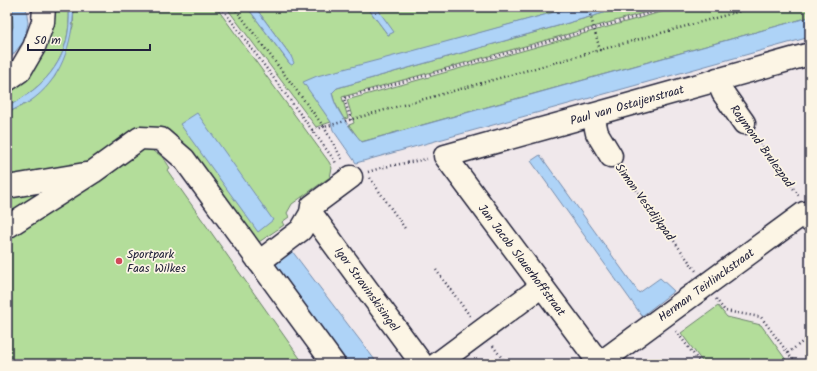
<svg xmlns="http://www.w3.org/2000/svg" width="817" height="371" viewBox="0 0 817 371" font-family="Kalam,sans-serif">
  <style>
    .green { fill: #b3dd9a; stroke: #6a806a }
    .water { fill: #aed3f7; stroke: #768cac }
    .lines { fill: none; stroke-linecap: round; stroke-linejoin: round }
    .minor-casing { stroke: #22223b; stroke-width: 25 }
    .path { stroke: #22223b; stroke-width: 2.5; stroke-dasharray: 1 3; stroke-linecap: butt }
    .minor { stroke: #fcf5e5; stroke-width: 22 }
    .poi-dot { fill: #d1495b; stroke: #fcf5e5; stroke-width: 1.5 }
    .labels { text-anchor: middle; stroke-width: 3.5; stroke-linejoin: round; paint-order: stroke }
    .street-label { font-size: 12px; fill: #22223b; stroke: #fcf5e5 }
    .poi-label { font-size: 12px; fill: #22223b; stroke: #fcf5e5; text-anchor: start }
  </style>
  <rect width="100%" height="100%" fill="#f0e8eb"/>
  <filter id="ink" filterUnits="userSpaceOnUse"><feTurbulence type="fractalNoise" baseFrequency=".025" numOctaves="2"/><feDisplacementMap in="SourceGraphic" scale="8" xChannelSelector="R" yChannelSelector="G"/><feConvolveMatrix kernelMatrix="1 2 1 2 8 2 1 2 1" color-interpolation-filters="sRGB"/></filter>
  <g filter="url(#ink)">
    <g class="green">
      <polygon points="7,7 15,7 21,28 7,50"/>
      <path d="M 51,7 L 69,7 C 72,57 48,85 7,107 L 7,86 Z"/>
      <path d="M 74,7 L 216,7 L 329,162 L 332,168 L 330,177 L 292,204 L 287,213 L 289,217 L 282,222 L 284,225 L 256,244 L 139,131 L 154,152 C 161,154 166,161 170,168 L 167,170 L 304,364 L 7,364 L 7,113 L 29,102 L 45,88 L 55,76 L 73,26 Z"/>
      <polygon points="226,7 247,7 290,64 291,56 255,7 367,7 388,35 393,32 376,7 573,7 304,82 331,122 316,127"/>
      <polygon points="625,7 665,7 342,97 348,118 344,119 335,103 332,93 337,88"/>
      <polygon points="679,7 810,7 810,17 361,142 349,125 354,123 347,100"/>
      <polygon points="718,306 727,317 761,325 789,364 704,364 681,333"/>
    </g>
    <g class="water">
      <polygon points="12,7 26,7 28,23 24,41 7,62 7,38 13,27"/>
      <path d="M 69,7 L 74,7 C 72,44 62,80 29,102 C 22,106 14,109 7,113 L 7,107 C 48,85 72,57 69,7 Z"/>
      <polygon points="247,7 255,7 291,56 294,63 292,65 290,64"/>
      <polygon points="367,7 376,7 394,32 388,35"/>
      <path d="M 573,7 L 625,7 L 337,88 L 332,93 C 335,110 350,128 362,142 L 810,17 L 810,37 L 356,163 L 333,130 L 331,122 L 303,82 L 317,76 L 405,53 Z"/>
      <polygon points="197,113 273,220 258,232 180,124"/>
      <polygon points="540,155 639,293 660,278 674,291 642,316 531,161"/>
      <polygon points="292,251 378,364 348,364 274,266"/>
    </g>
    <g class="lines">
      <defs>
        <g id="minor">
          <polyline points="717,79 723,93 744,123"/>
          <polyline points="7,80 20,71 34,47 43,22 44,7"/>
          <polyline points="593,115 597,133 611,156"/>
          <polyline points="351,177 312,206 311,213 422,364"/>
          <polyline points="7,187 85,174"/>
          <polyline points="7,227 93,172 140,138 161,139 184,159 334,364"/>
          <polyline points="259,262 301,230 311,213"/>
          <polyline points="600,363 804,213 810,221"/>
          <polyline points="437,364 542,286"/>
          <path d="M 600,364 L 445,156 C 567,123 688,87 810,54"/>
        </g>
      </defs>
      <use href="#minor" class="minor-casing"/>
      <g class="path">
        <polyline points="221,7 335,161 336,165"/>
        <polyline points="234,7 324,127 600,50"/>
        <polyline points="588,7 600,50 755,7"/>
        <polyline points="351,120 344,98 672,7"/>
        <polyline points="312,130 324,127 343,161"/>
        <polyline points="755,137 799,196"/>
        <polyline points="622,170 696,271"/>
        <polyline points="368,172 384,167 427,159"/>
        <polyline points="370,178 406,230"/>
        <polyline points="436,270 470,316"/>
        <polyline points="716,299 725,311 761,317 796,364"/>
        <polyline points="676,331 701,364"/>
        <polyline points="493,346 506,364"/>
        <polyline points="788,353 810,336"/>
      </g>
      <use href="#minor" class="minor"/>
    </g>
  </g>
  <circle class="poi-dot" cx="119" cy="261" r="4"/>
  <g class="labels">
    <g class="street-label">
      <text transform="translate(627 105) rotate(-16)" y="4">Paul van Ostaijenstraat</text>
      <text transform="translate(762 146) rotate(54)" y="4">Raymond Brulezpad</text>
      <text transform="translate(645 202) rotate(54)" y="4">Simon Vestdijkpad</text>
      <text transform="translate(522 260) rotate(53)" y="4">Jan Jacob Slauerhoffstraat</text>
      <text transform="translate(706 285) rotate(-36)" y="4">Herman Teirlinckstraat</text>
      <text transform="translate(367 289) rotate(54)" y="4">Igor Stravinskisingel</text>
    </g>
    <g class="poi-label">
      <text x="127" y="258">Sportpark<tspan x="127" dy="14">Faas Wilkes</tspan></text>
    </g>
  </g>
  <rect width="817" height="371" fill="none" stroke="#fcf5e5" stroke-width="24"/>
  <rect x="12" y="12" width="793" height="347" fill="none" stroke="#22223b" stroke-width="1.5" filter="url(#ink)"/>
  <path d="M28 44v6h122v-6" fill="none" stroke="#22223b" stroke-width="2"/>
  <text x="34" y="44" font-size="12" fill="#22223b" stroke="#fcf5e5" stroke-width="3" paint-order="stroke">50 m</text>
</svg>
